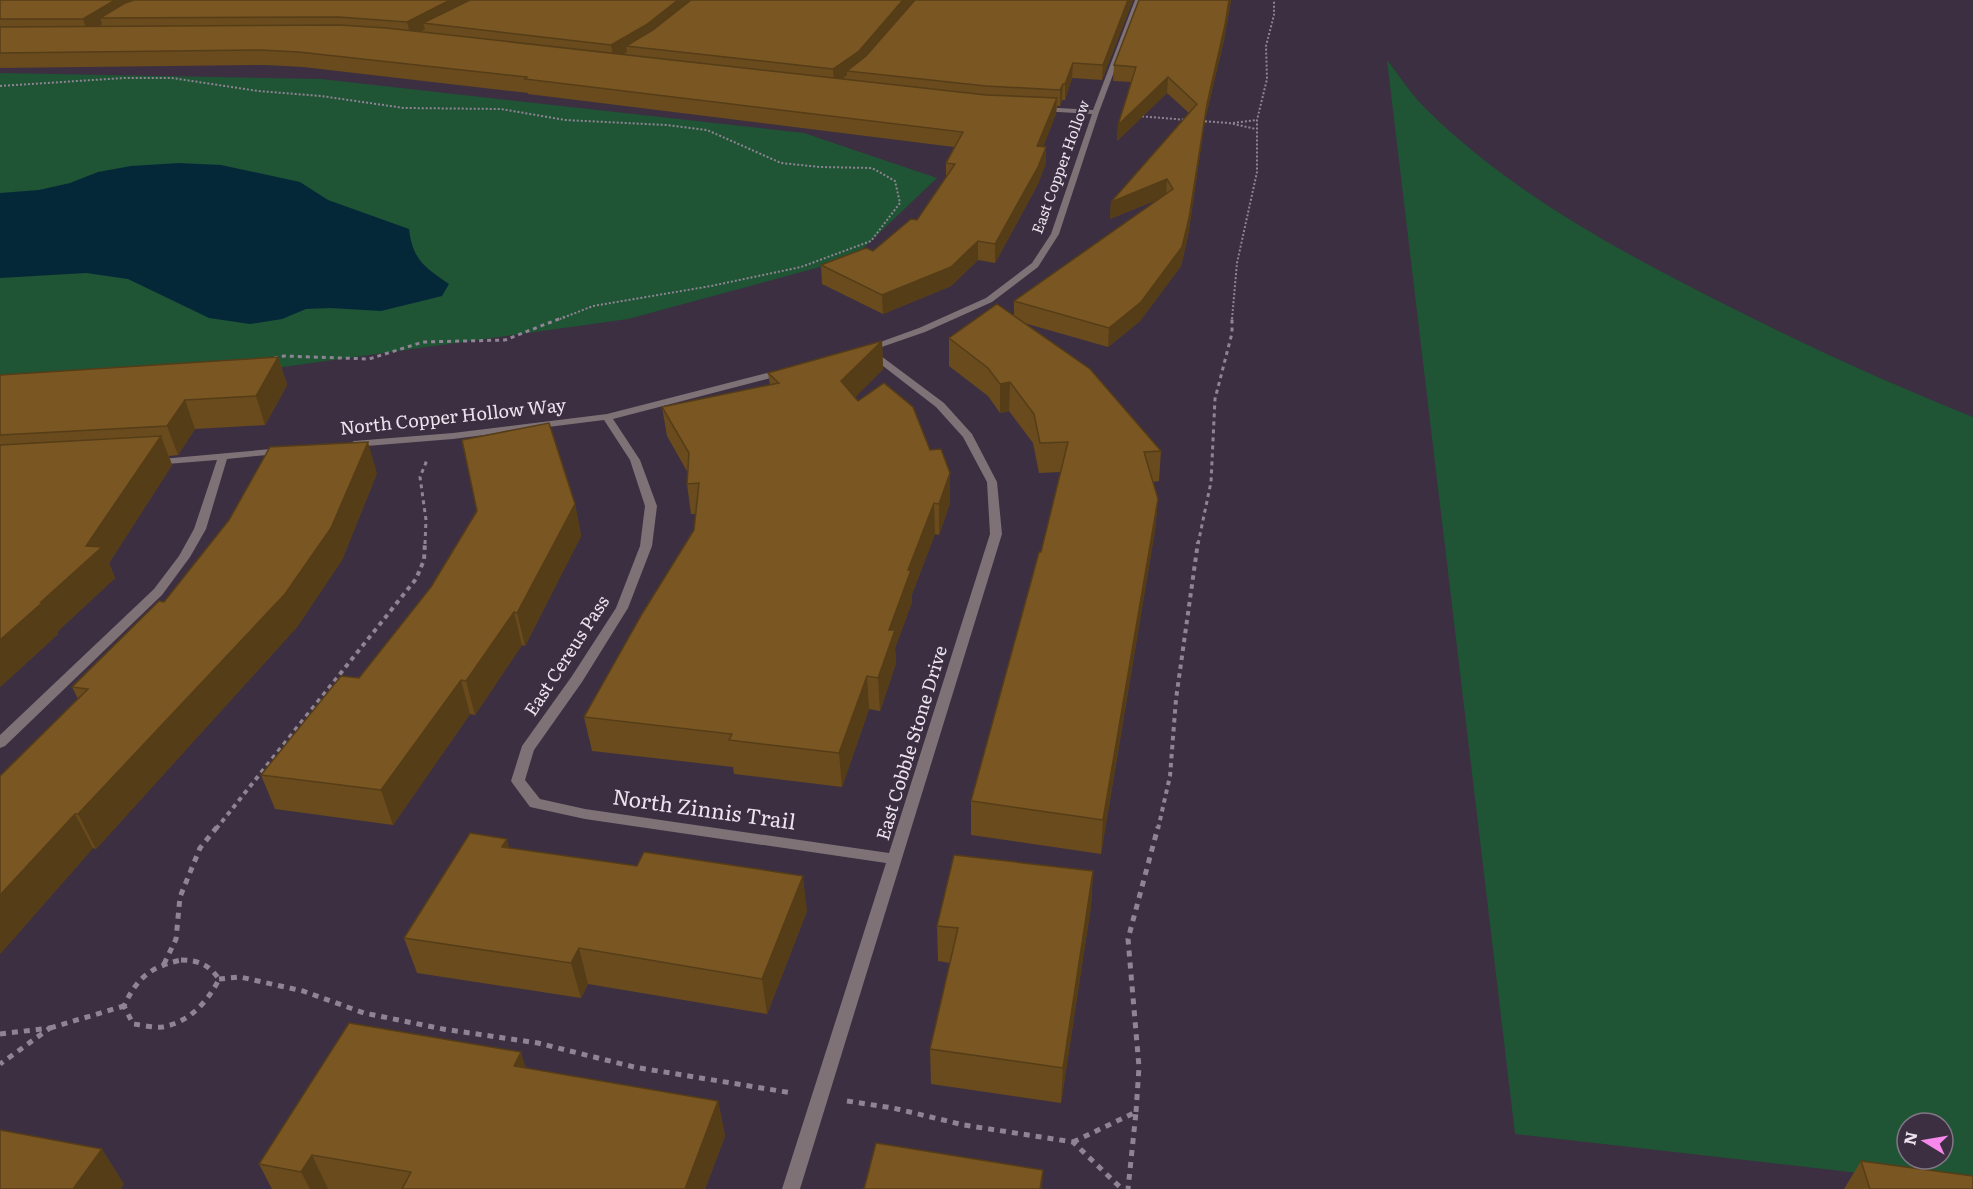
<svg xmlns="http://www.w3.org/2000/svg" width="1973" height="1189" viewBox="0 0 1973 1189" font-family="Literata,serif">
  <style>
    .green { fill: #1f5435; fill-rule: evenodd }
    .water { fill: #052839 }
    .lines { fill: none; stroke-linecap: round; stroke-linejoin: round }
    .path-far3 { stroke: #8f8493; stroke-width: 2; stroke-dasharray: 2 2; stroke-linecap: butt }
    .path-far2 { stroke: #8f8493; stroke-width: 3; stroke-dasharray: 4 4; stroke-linecap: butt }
    .path-far1 { stroke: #8f8493; stroke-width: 4; stroke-dasharray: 4.5 4.5; stroke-linecap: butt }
    .path { stroke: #8f8493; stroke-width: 5; stroke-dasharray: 6 6; stroke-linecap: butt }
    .street { fill: #7e7276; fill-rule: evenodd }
    .wall { fill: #694b1d }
    .shaded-wall { fill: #553d18 }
    .building { fill: #7a5722; stroke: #553d18; stroke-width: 1.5 }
    .labels { text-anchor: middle; stroke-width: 4.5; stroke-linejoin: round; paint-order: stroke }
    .far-street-label { font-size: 15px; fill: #ebe3ee; stroke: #3c2f41 }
    .street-label { font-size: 18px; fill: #ebe3ee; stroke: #3c2f41 }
    .near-street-label { font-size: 21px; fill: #ebe3ee; stroke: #3c2f41 }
  </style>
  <rect width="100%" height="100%" fill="#3c2f41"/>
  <g class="green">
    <path d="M 1387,60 C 1399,75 1410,93 1424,107 C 1498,181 1592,236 1685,284 C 1779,333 1875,378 1973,417 L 1973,1186 L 1515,1134 ZM 1907,1123 L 1943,1123 L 1943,1159 L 1907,1159 Z"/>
    <polygon points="0,73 321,79 804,133 937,178 853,258 628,319 211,377 0,393"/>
  </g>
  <path class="water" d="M 179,163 L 221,165 L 300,182 L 328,200 L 409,229 C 413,260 424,267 449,284 L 442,296 L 381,311 L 330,308 L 306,309 L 282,319 L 250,324 L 209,318 L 128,279 L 86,273 L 0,278 L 0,193 L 39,190 L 70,183 L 98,172 L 131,166 Z"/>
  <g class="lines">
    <g class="path-far3">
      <polyline points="0,86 124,78 172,78 258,91 321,96 404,108 501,109 565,120 666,125 707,130 781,163 820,167 872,168 895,181 900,203 871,241 801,267 711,286 593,306 560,319"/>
      <polyline points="1138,116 1187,120"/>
      <polyline points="1201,121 1229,123 1256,129"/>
      <polyline points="1233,123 1257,120"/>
      <polyline points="1232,319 1237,263 1257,172 1257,120 1267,79 1266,46 1274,15 1274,0"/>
    </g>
    <g class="path-far2">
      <polyline points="274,358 284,356 369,359 423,342 505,340 564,317"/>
      <polyline points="425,544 426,520 420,477 427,460"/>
      <polyline points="1198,544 1211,482 1215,399 1232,333 1232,317"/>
    </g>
    <g class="path-far1">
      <polyline points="216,829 416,579 424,560 425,542"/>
      <polyline points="1158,829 1170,776 1176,699 1198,542"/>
    </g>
    <g class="path">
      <path d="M 181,960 C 199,960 209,965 219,979 C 208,1002 188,1023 162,1027 C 153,1028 142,1025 133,1024 L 124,1006 C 137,978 150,967 181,960 Z"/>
      <polyline points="164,964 176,939 180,897 200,848 217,827"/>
      <polyline points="219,979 240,977 303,991 364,1013 443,1029 538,1043 634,1067 792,1093"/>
      <polyline points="50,1028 124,1006"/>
      <polyline points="0,1034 50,1028 0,1064"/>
      <polyline points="847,1101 893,1108 964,1125 1073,1142 1122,1189"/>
      <polyline points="1136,1112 1139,1067 1128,939 1158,827"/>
      <polyline points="1073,1142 1136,1112 1128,1189"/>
    </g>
    <g class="street">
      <polygon points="1135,0 1141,0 1099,112 1059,234 1038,267 992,302 925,332 873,350 944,403 972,434 997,482 1002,534 800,1189 782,1189 886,863 585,819 530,807 513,784 511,781 522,746 572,676 616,608 640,546 645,506 630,460 604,420 453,439 354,447 349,444 354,441 453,433 607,414 783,369 786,370 786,374 613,419 640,460 657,506 652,546 628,608 582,682 534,750 525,780 540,799 585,809 889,853 990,534 987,482 963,437 936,407 861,349 919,328 986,298 1032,263 1051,234 1092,114 1041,111 1038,109 1041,107 1093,110"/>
      <polygon points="283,448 288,451 287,453 227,459 206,529 190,557 162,595 5,746 0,748 0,735 154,589 179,556 194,529 217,460 154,465 150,464 149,462 150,460"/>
    </g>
  </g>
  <g class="wall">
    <polygon points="0,0 1133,0 1102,80 1072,78 1065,100 1062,100 1060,106 1057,106 1056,114 1043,146 1046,147 1046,163 1038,184 995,263 978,260 951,286 883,314 822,284 821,265 873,251 917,220 946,177 946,163 954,147 528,94 528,93 303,67 265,65 0,68"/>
    <polygon points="1139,0 1231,0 1224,40 1205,120 1188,236 1181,266 1140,321 1108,347 1024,323 1161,451 1159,481 1153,482 1158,499 1155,530 1101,854 971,835 971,801 1041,552 1061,472 1039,473 1033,443 1009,411 1000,413 988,396 949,366 949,338 1014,315 1014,301 1159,199 1110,219 1111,202 1189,113 1167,93 1117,141 1118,125 1131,82 1113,81 1114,65"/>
    <polygon points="882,341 883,369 855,397 950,503 939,535 935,534 912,594 912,602 895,648 896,663 880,711 869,709 842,787 734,774 733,767 592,751 584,717 694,530 696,514 691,514 687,484 688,473 667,436 662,407 770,385 768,373"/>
    <polygon points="278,357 287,385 265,425 195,429 178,455 169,456 172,465 109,563 115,578 57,632 58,634 0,687 0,375"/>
    <polygon points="377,473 342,560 297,627 96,849 93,848 0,954 78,699 72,687 164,602"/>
    <polygon points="575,504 581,536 525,646 522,645 475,715 470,714 393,825 275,809 261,775 359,678"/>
    <polygon points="509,848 807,911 767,1014 588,984 581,998 417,973 404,938"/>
    <polygon points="1093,871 1091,906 1061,1103 931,1084 930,1049 950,963 938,961 937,926"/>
    <polygon points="525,1068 718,1101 725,1136 705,1189 272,1189 259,1164"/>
    <polygon points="1861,1161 1973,1189 1844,1189"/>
  </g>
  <g class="shaded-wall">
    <polygon points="115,0 155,0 100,18 102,24 88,33 83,19"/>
    <polygon points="450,0 478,0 423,23 425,29 411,37 407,22"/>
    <polygon points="678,0 696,0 648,39 626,46 627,52 614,60 611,45"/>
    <polygon points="903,0 915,0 859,65 847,71 847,75 834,85 833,69"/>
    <polygon points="1128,0 1133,0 1102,80 1103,65"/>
    <polygon points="1229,0 1231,0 1224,40 1205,120 1188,236 1181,266 1140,321 1108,347 1109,328 1189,218 1207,104"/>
    <polygon points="1073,63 1072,78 1065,100 1065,84"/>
    <polygon points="1168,77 1167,93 1117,141 1118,125"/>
    <polygon points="1063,84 1062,100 1060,106 1060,90"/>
    <polygon points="1057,98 1056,114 1037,163 1037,146"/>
    <polygon points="1046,147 1046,163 1038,184 995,263 995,244"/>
    <polygon points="1167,179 1166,196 1110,219 1111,202"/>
    <polygon points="978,241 978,260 951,286 883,314 882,295"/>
    <polygon points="882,341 883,369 843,410 841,381"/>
    <polygon points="278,357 287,385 265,425 256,396"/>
    <polygon points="1010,382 1009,411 1000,413 1000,384"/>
    <polygon points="185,400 195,429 178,455 167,426"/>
    <polygon points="161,436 172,465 109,563 115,578 57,632 58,634 0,687 0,640 41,602 86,546"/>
    <polygon points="368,442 377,473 342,560 297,627 96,849 78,814"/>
    <polygon points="950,473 950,503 939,535 939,504"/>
    <polygon points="1158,499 1155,530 1101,854 1103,820"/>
    <polygon points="934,503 935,534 912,594 912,602 895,648 896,663 880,711 878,678 889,630 908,570"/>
    <polygon points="575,504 581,536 525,646 517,613"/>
    <polygon points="514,612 522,645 475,715 466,681"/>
    <polygon points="867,676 869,709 842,787 839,753"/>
    <polygon points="461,680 470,714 393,825 381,790"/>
    <polygon points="75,814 93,848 0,954 0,895"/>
    <polygon points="507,839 516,874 502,847"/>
    <polygon points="1093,871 1091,906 1061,1103 1063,1068"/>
    <polygon points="803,876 807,911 767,1014 762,979"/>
    <polygon points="579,948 588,984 581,998 571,963"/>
    <polygon points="521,1052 532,1088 514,1066"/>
    <polygon points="718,1101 725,1136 705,1189 685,1189"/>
    <polygon points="102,1149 124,1184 121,1189 73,1189"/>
    <polygon points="312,1155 328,1189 310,1189 301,1172"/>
    <polygon points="1043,1170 1042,1189 1040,1189"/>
  </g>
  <g class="building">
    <polygon points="0,0 115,0 83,19 0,19"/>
    <polygon points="134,0 450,0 407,22 339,17 100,18 125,3"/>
    <polygon points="470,0 678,0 646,25 611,45 423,23"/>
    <polygon points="691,0 903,0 859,51 833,69 626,46 653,30"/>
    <polygon points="915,0 1128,0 1103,65 1073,63 1065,84 1063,84 1060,90 986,86 847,71 866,56"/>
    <polygon points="1139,0 1229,0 1225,25 1207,104 1189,218 1182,247 1141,302 1109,328 1014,301 1173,189 1167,179 1111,202 1197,104 1168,77 1118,125 1136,67 1114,65"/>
    <polygon points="339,25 386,28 986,95 1057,98 1037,146 1046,147 1038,167 995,244 978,241 951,267 882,295 821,265 866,248 873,251 911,219 917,220 955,164 946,163 963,132 525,79 527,77 299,52 261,50 0,53 0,27"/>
    <polygon points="997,304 1090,369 1161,451 1144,452 1158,499 1103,820 971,801 1032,578 1039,552 1041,552 1068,442 1040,443 1034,414 1010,382 1000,384 988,368 949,338"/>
    <polygon points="882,341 841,381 858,401 884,383 913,407 930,450 941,449 950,473 939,504 934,503 908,570 911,570 889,630 895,630 878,678 867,676 839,753 729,740 732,734 584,717 642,614 694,530 699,483 687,484 689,453 662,407 779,383 768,373"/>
    <polygon points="278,357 256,396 185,400 167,426 0,435 0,375"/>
    <polygon points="549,423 575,504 517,613 514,612 466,681 461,680 381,790 261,775 341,676 359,678 431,587 477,511 462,440"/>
    <polygon points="161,436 86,546 102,547 41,602 43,602 0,640 0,445"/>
    <polygon points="368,442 331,528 285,594 78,814 75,814 0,895 0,776 88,689 72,687 159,601 164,602 229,520 270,447"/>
    <polygon points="470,833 507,839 502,847 637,866 644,852 803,876 762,979 579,948 571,963 404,938"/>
    <polygon points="954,855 1093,871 1063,1068 930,1049 958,928 937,926"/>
    <polygon points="349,1023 521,1052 514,1066 718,1101 685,1189 402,1189 411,1172 312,1155 301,1172 259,1164"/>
    <polygon points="0,1130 102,1149 73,1189 0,1189"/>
    <polygon points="876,1143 1043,1170 1040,1189 864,1189"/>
    <polygon points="1861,1161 1973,1176 1973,1189 1870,1189"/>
  </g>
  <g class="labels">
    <g class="far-street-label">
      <text transform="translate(1061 167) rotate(-70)" y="5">East Copper Hollow</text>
    </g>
    <g class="street-label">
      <text transform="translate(453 417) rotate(-6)" y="6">North Copper Hollow Way</text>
      <text transform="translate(567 656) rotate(-57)" y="6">East Cereus Pass</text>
      <text transform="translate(912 743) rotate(-73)" y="6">East Cobble Stone Drive</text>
    </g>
    <g class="near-street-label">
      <text transform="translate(704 810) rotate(8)" y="7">North Zinnis Trail</text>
    </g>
  </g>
  <g transform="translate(1925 1141) rotate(281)"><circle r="28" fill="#3c2f41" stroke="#827786" stroke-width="1.5"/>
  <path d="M0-4.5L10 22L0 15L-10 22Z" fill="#f788ec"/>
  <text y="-9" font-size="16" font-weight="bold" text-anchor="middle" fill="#ebe3ee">N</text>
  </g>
</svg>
